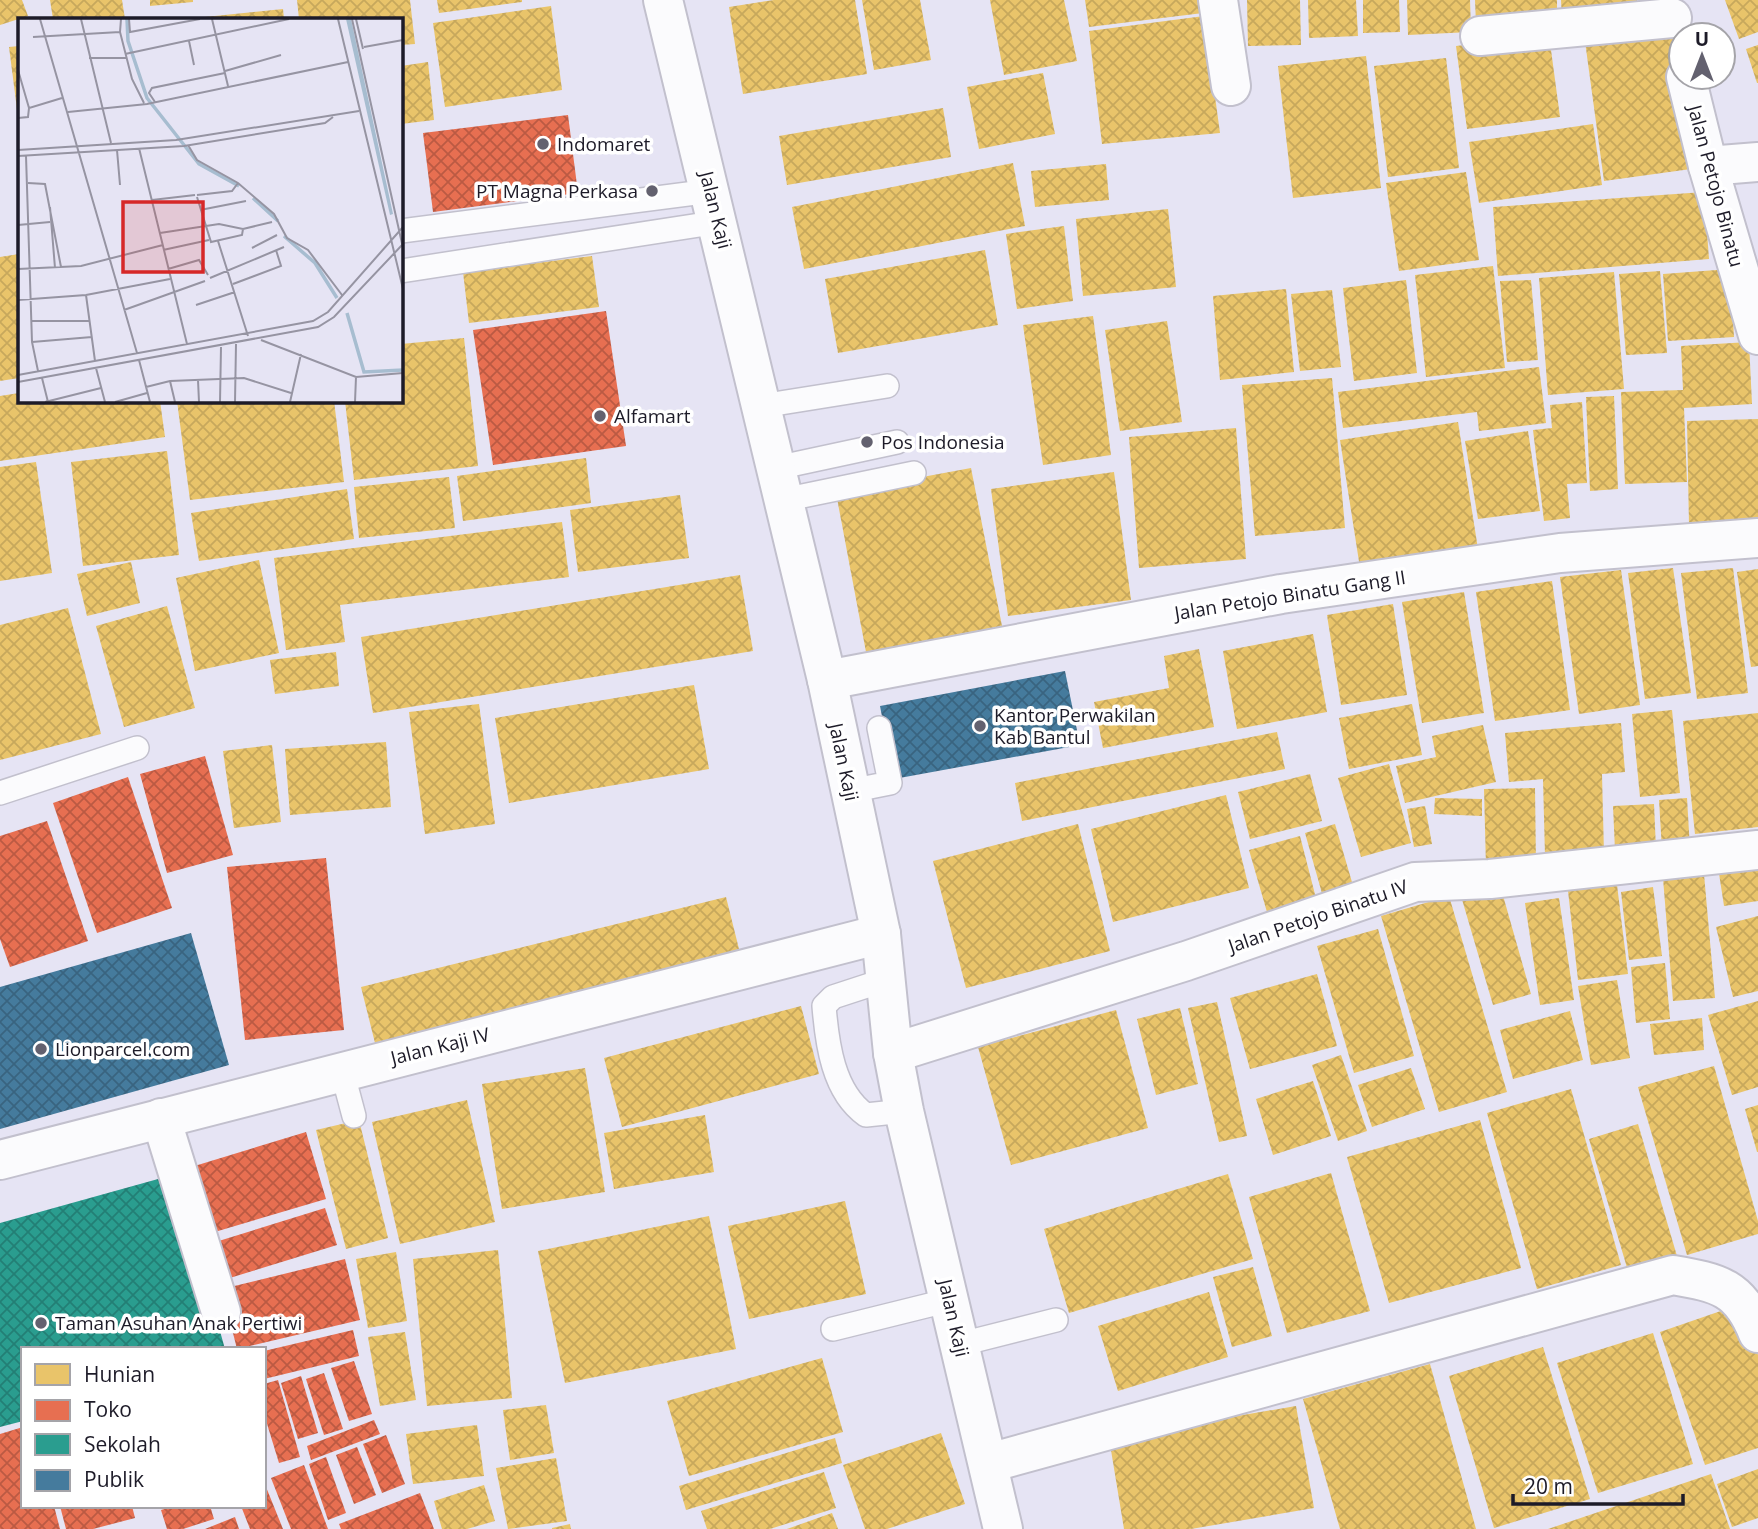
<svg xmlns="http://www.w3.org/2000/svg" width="1758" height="1529" viewBox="0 0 1758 1529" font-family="'Open Sans',sans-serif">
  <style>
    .homes { fill: url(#homes-cross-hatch) }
    .shops { fill: url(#shops-cross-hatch) }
    .schools { fill: url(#schools-cross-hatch) }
    .public { fill: url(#public-cross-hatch) }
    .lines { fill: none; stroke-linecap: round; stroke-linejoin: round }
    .service-casing { stroke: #c2c0cd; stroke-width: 26 }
    .minor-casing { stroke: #c2c0cd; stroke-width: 42 }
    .service { stroke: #fbfbfd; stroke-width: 23 }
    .minor { stroke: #fbfbfd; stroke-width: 38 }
    .poi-dot { fill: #63616f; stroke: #fff; stroke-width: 2.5 }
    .labels { text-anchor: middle; stroke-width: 7; stroke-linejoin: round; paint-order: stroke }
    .poi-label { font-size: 19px; fill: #1d1b28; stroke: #fff; text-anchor: start }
    .street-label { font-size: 19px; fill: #1d1b28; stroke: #fff }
    .inset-river { fill: none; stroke: #a7bdd0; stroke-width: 3.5 }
    .inset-road { fill: none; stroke: #9694a2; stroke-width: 2 }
    .view { fill: #d62828; fill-opacity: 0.15; stroke: #d62828; stroke-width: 3.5 }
    .inset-edge { fill: none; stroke: #1d1b28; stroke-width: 3.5 }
  </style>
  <defs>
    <pattern id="homes-cross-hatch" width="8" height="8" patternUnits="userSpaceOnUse" patternTransform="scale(1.75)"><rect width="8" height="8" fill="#e9c46a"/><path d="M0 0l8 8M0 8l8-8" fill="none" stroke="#c7a85c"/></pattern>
    <pattern id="shops-cross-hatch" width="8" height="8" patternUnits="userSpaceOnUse" patternTransform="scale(1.75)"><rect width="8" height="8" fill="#e76f51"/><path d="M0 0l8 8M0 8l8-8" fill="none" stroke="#bb5a43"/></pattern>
    <pattern id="schools-cross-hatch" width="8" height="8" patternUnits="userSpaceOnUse" patternTransform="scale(1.75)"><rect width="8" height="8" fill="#2a9d8f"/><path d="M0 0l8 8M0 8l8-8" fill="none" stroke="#237f75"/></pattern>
    <pattern id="public-cross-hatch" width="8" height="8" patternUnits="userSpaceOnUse" patternTransform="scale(1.75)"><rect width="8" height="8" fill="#457b9d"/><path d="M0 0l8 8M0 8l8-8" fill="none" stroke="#396480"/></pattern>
  </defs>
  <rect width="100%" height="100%" fill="#e6e4f4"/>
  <g class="homes">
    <polygon points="0,0 22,0 28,16 0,25"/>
    <polygon points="50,0 122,0 125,19 53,19"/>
    <polygon points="150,0 193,0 193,2 150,6"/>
    <polygon points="297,0 410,0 415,44 401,45 401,19 299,19"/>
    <polygon points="437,0 522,0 522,2 439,13"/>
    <polygon points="774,0 855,0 867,74 743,94 729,7"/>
    <polygon points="862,0 920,0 931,60 874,70"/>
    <polygon points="990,0 1064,0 1077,61 1004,75"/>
    <polygon points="1085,0 1201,0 1203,13 1089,27"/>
    <polygon points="1247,0 1300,0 1301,45 1248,46"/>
    <polygon points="1308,0 1356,0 1358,36 1309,38"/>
    <polygon points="1363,0 1399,0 1400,32 1363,33"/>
    <polygon points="1407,0 1470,0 1471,32 1408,35"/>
    <polygon points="1475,0 1557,0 1557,21 1476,24"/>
    <polygon points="1561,0 1637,0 1638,16 1562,20"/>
    <polygon points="1725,0 1758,0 1758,32 1739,39"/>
    <polygon points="551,6 562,90 445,107 433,23"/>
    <polygon points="283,9 284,19 205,19 205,17"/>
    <polygon points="1204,16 1220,133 1102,144 1089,31"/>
    <polygon points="1672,23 1691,169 1604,181 1584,34"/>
    <polygon points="1549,35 1560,117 1467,129 1456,46"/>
    <polygon points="1758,45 1758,83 1757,83 1746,49"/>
    <polygon points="19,46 19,117 18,117 9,47"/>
    <polygon points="1366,56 1381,188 1293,198 1278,66"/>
    <polygon points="1446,58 1459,168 1388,177 1374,66"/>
    <polygon points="428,62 434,120 401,124 401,66"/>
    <polygon points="1043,73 1055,134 979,149 967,87"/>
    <polygon points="943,108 951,157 787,185 779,136"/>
    <polygon points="1593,124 1602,185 1479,203 1469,142"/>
    <polygon points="1013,163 1025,226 804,269 792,207"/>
    <polygon points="1106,164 1109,200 1035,207 1031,171"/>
    <polygon points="1466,172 1479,260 1399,271 1386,183"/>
    <polygon points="1704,192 1709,259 1498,276 1493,207"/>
    <polygon points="1168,209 1176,287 1083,296 1076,219"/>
    <polygon points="1064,226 1073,301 1017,309 1006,234"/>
    <polygon points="985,250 998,325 838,353 825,279"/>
    <polygon points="19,254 19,378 0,381 0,257"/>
    <polygon points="592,256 599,307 469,323 463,272"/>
    <polygon points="1493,266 1505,368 1426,377 1415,275"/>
    <polygon points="1730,269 1734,337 1668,341 1663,274"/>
    <polygon points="1660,271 1667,353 1626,355 1619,274"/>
    <polygon points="1614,272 1624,389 1548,395 1539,278"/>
    <polygon points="1406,280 1417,373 1354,381 1343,288"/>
    <polygon points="1531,280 1538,360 1507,362 1500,281"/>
    <polygon points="1286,289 1294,372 1220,380 1213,296"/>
    <polygon points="1332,290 1341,367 1300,371 1291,294"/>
    <polygon points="1093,316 1111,455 1043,465 1023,325"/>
    <polygon points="1167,321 1182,422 1120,431 1105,330"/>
    <polygon points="464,338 478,466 354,480 345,401 401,401 401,344"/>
    <polygon points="1749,342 1752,404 1684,408 1687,482 1625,484 1621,392 1683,390 1681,346"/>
    <polygon points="1539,367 1546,423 1479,431 1477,412 1343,428 1338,392"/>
    <polygon points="1332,378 1345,528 1255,536 1242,385"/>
    <polygon points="19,393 19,401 160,401 165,437 0,461 0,396"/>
    <polygon points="1614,396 1618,489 1590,491 1586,397"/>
    <polygon points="177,401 334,401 344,482 190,500"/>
    <polygon points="1582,402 1587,483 1567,484 1570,518 1544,521 1533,430 1552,428 1550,405"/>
    <polygon points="1758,419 1758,523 1689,525 1687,421"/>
    <polygon points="1458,422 1478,549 1360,568 1340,440"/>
    <polygon points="1236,428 1246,559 1139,568 1129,437"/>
    <polygon points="1528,431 1540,511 1478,519 1465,441"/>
    <polygon points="167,451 179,555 83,566 71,462"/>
    <polygon points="586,458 591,503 463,521 457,476"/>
    <polygon points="36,462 52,573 0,581 0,467"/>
    <polygon points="971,468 1002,626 866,652 836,493"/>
    <polygon points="1114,472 1131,600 1008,616 991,489"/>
    <polygon points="449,477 455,528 359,538 354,487"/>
    <polygon points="347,489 354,539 199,561 191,513"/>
    <polygon points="680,495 689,558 578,572 570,510"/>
    <polygon points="562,522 569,577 340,605 345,642 286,650 274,558"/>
    <polygon points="259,560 279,653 195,671 176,578"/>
    <polygon points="131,562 140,603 87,616 77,574"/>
    <polygon points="1673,568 1691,693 1645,699 1628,573"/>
    <polygon points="1733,568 1748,693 1697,699 1681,573"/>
    <polygon points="1758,569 1758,666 1751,667 1737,572"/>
    <polygon points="1621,570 1640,705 1579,714 1560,577"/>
    <polygon points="740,575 753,651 373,713 361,637"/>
    <polygon points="1552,581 1570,710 1495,721 1476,592"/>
    <polygon points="1464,592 1484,713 1422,723 1402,602"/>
    <polygon points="1393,604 1407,695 1341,705 1327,615"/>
    <polygon points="167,606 195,708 124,727 96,626"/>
    <polygon points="68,608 101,734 0,760 0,625"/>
    <polygon points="1313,634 1327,712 1237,729 1223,651"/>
    <polygon points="1199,649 1214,727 1103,748 1094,702 1169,688 1164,656"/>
    <polygon points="336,652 339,686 275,694 270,660"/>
    <polygon points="694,685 709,769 509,803 495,718"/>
    <polygon points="479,704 495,824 425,834 409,712"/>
    <polygon points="1412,704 1422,755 1349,769 1339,718"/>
    <polygon points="1672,710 1680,793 1640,797 1632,714"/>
    <polygon points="1758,713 1758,827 1695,834 1683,721"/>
    <polygon points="1621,723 1625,772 1602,774 1604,854 1545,856 1543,779 1509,782 1505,733"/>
    <polygon points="1483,725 1496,782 1405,803 1396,766 1436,757 1432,736"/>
    <polygon points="1277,732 1285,769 1022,821 1015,783"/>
    <polygon points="386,742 391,807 290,815 285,749"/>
    <polygon points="272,745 281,822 234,828 223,751"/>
    <polygon points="1389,764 1411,843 1361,857 1338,778"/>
    <polygon points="1310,774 1322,821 1250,839 1238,792"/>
    <polygon points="1535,788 1536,866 1486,867 1484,789"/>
    <polygon points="1226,795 1249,888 1113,922 1091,829"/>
    <polygon points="1435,798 1482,799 1482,816 1434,814"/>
    <polygon points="1687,798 1690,849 1662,850 1659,800"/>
    <polygon points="1654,804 1656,849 1615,850 1613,806"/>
    <polygon points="1425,806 1432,844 1414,847 1407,809"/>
    <polygon points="1078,824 1110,951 966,988 933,861"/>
    <polygon points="1335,824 1354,889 1323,897 1305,833"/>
    <polygon points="1300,836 1318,906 1269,919 1249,850"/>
    <polygon points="1758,862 1758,901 1724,906 1718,867"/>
    <polygon points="1703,863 1715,998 1673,1001 1662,866"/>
    <polygon points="1500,885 1531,994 1493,1005 1461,896"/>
    <polygon points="1617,885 1628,974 1578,980 1568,891"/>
    <polygon points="1653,887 1662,956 1629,960 1621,892"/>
    <polygon points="1449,896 1507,1092 1439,1112 1381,916"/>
    <polygon points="726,897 742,961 377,1051 361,987"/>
    <polygon points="1559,898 1574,1000 1540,1005 1525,903"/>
    <polygon points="1758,916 1758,991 1733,997 1716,927"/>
    <polygon points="1378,929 1414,1056 1354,1073 1317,946"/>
    <polygon points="1665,963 1670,1019 1636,1023 1631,967"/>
    <polygon points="1317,974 1337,1046 1250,1069 1230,998"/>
    <polygon points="1617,980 1630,1058 1591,1065 1578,986"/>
    <polygon points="1758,1001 1758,1087 1732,1095 1708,1015"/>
    <polygon points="1217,1002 1247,1136 1219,1142 1188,1008"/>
    <polygon points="801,1006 819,1074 622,1127 604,1058"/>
    <polygon points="1180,1008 1198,1084 1156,1095 1137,1019"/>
    <polygon points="1116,1010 1148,1128 1011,1165 978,1047"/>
    <polygon points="1570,1011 1583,1060 1513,1079 1500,1030"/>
    <polygon points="1702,1018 1704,1050 1654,1055 1650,1024"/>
    <polygon points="1341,1055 1367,1131 1338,1141 1312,1065"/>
    <polygon points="1714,1066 1758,1221 1758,1234 1687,1255 1638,1087"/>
    <polygon points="585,1068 605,1192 502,1209 482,1084"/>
    <polygon points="1411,1068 1425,1109 1372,1127 1358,1085"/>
    <polygon points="1313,1081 1331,1136 1273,1155 1256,1099"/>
    <polygon points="1571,1089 1621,1265 1537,1289 1487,1113"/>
    <polygon points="467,1100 495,1222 400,1244 372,1122"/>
    <polygon points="1758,1105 1758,1152 1757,1152 1745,1109"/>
    <polygon points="705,1115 714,1172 614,1189 604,1133"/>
    <polygon points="359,1120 388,1238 346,1249 316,1130"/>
    <polygon points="1480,1120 1521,1268 1389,1303 1347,1157"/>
    <polygon points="1638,1124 1677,1256 1628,1271 1589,1139"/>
    <polygon points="1331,1173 1370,1311 1287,1333 1249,1197"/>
    <polygon points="1228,1174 1253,1259 1069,1313 1044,1229"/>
    <polygon points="845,1201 866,1294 749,1319 728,1226"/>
    <polygon points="709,1216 736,1349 565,1383 538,1251"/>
    <polygon points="498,1250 512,1398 427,1406 413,1259"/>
    <polygon points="396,1252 407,1321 368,1328 356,1259"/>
    <polygon points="1253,1267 1272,1336 1232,1347 1213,1277"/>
    <polygon points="1209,1292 1228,1357 1118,1391 1098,1326"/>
    <polygon points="1741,1304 1758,1355 1758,1448 1705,1465 1660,1332"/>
    <polygon points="405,1332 416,1400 380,1406 368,1337"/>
    <polygon points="1653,1333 1693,1464 1598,1493 1557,1363"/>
    <polygon points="1543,1347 1590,1499 1494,1528 1449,1376"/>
    <polygon points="822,1358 843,1432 689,1476 667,1401"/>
    <polygon points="1430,1364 1476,1529 1340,1529 1303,1399"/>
    <polygon points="546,1405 554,1453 510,1460 503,1410"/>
    <polygon points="1296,1406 1314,1508 1191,1529 1124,1529 1109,1438"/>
    <polygon points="477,1425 484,1476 413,1484 406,1434"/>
    <polygon points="941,1433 965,1504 887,1529 865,1529 843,1465"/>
    <polygon points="835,1438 842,1463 686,1510 679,1486"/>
    <polygon points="556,1458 567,1521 508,1529 496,1468"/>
    <polygon points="1758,1469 1758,1518 1732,1527 1717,1484"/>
    <polygon points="824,1472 836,1508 770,1529 707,1529 701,1511"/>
    <polygon points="1711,1474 1730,1529 1548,1529"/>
    <polygon points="484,1485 495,1521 467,1529 442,1529 434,1501"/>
    <polygon points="832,1513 838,1529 787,1529"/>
    <polygon points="570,1524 571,1529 552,1529 552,1528"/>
  </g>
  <g class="shops">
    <polygon points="568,115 578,193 433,212 423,133"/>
    <polygon points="606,311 626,446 493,465 473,330"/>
    <polygon points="205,756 233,855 167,873 140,774"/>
    <polygon points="128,777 172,908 97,933 53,803"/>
    <polygon points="47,821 88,941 10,967 0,939 0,836"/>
    <polygon points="326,858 344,1030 245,1040 227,867"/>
    <polygon points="306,1132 326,1199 208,1234 188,1168"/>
    <polygon points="325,1208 337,1245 220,1281 209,1244"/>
    <polygon points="345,1259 360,1320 237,1349 222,1289"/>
    <polygon points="353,1330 359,1356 264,1379 264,1351"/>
    <polygon points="354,1361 372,1414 349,1421 331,1368"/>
    <polygon points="324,1373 343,1429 324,1435 306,1379"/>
    <polygon points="301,1376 318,1433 298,1439 281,1383"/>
    <polygon points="278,1380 300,1457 279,1463 264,1414 264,1384"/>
    <polygon points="374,1420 380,1434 311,1460 307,1446"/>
    <polygon points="23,1427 23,1506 54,1506 60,1529 0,1529 0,1434"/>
    <polygon points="386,1435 405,1484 382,1493 363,1444"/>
    <polygon points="357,1447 376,1495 354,1504 336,1455"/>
    <polygon points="326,1457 346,1513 328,1520 309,1464"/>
    <polygon points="304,1465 328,1529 291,1529 271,1478"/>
    <polygon points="264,1482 283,1529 250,1529 241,1506 264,1506"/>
    <polygon points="420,1493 434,1529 341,1529 339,1524"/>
    <polygon points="60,1506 132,1506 135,1518 93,1529 66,1529"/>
    <polygon points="174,1506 210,1506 214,1519 183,1529 167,1529 161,1510"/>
    <polygon points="235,1517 239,1529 205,1529"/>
  </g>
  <polygon class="schools" points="176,1174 225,1349 23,1349 23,1421 0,1427 0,1223"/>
  <g class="public">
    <polygon points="1065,671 1080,745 894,779 880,706"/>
    <polygon points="191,933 229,1065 0,1129 0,987"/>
  </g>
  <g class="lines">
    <defs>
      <g id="service">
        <polyline points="401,231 711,191"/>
        <polyline points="401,271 719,222"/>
        <polyline points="762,406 887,386"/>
        <polyline points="776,468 897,442"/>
        <polyline points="783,500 914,473"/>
        <polyline points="850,791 890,783 879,728"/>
        <polyline points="0,793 137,748"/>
        <path d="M 885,980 L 833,997 L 824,1006 C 827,1043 833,1092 866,1115 L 904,1111"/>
        <polyline points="342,1071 354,1116"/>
        <polyline points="833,1329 950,1300"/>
        <polyline points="961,1344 1056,1320"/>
      </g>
      <g id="minor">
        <polyline points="663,0 827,680 881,934 893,1053 904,1111 1003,1529"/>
        <polyline points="1218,0 1231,86"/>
        <polyline points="1480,36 1672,18"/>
        <polyline points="1686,77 1708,166 1758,335"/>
        <polyline points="1708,166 1758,162"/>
        <polyline points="827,680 1281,594 1560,553 1758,538"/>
        <polyline points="893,1053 1186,961 1415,882 1490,879 1758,850"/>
        <polyline points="161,1118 221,1312"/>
        <polyline points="0,1160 881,934"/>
        <path d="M 989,1463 L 1673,1275 C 1719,1283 1740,1287 1758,1333"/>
      </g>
    </defs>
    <use href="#service" class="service-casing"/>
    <use href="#minor" class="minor-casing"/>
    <use href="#service" class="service"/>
    <use href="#minor" class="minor"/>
  </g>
  <g class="poi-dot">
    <circle cx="543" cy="144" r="7"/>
    <circle cx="652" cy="191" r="7"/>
    <circle cx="600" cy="416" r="7"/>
    <circle cx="867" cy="442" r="7"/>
    <circle cx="980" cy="726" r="7"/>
    <circle cx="41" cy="1049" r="7"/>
    <circle cx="41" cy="1323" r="7"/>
  </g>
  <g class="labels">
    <g class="poi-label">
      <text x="557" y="151">Indomaret</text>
      <text x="638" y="198" text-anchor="end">PT Magna Perkasa</text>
      <text x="614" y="423">Alfamart</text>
      <text x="881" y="449">Pos Indonesia</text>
      <text x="994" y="722">Kantor Perwakilan<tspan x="994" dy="22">Kab Bantul</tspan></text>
      <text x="55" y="1056">Lionparcel.com</text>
      <text x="55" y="1330">Taman Asuhan Anak Pertiwi</text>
    </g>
    <g class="street-label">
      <text transform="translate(1716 186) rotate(75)" y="7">Jalan Petojo Binatu</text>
      <text transform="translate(716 210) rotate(76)" y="7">Jalan Kaji</text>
      <text transform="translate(1290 595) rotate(-9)" y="7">Jalan Petojo Binatu Gang II</text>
      <text transform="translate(844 762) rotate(78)" y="7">Jalan Kaji</text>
      <text transform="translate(1318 916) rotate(-19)" y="7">Jalan Petojo Binatu IV</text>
      <text transform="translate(440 1046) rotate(-14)" y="7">Jalan Kaji IV</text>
      <text transform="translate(954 1318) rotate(77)" y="7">Jalan Kaji</text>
    </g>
  </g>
  <g transform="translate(18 18)">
    <rect width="385" height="385" fill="#e6e4f4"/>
    <path d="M 328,1 L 333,1 L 375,196 L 372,197 Z" fill="#a7bdd0"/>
    <path class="inset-river" d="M 109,1 L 110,23 L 129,80 L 181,146 L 221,168M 235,180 L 260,203M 266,218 L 297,245 L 319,280M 329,295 L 346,354 L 385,352"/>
    <path class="inset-road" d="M 22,1 L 119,335M 63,1 L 93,125M 103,1 L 102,14 L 114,61 L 126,85M 111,1 L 112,14 L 182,1M 194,1 L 210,68M 320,1 L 385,271M 334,1 L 385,230M 338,1 L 345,31M 15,19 L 102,14M 171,23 L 176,47M 346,29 L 385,22M 107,36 L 271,1M 71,40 L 108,40M 0,52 L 11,90M 207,53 L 263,37M 137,84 L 131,75 L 134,70 L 207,55M 50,94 L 129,86 L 330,44M 0,100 L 10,99 L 11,90 L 44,80M 170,127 L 179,142 L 220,165 L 256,196 L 269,220 L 290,232 L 324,277M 121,130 L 169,326M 0,132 L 158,122 L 341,93M 99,132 L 102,167M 0,138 L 166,128 L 307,105 L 315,99M 8,138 L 14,324 L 20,353M 10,165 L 27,166 L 43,249M 179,177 L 214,173 L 220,165M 179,179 L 193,224 L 224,217 L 225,211M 134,182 L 177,177M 32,189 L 37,250M 182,192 L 228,183M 0,207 L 32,204M 142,215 L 201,206 L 225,211 L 254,204M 200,223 L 230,318M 234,230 L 259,217M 145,232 L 191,222M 0,251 L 63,248 L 145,227M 150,251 L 181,242 L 190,257M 192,260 L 266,229M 215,266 L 263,248 L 258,232M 68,277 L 77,343M 0,282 L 68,277 L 152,261M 178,287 L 217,274M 106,292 L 187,263M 14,303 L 72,303M 243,322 L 338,359 L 385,355M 14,324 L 74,319M 121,342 L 132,384M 78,350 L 87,384M 0,357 L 295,303 L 310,294 L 385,209M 24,360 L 30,384M 180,362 L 181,384M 152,363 L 157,384M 0,364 L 300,309 L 316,299 L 385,226M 128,369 L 152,363 L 226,360 L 273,375M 27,384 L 83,370M 97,384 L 129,375M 202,384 L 203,329M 217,384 L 218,326M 272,384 L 283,336M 337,384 L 338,359"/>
    <path class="view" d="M 105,184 L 185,184 L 185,254 L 105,254 Z"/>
    <rect width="385" height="385" class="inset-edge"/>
  </g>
  <rect x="21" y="1347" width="245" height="161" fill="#ffffff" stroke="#a5a4a9" stroke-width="2"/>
  <rect x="35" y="1364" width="35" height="21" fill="#e9c46a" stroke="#a5a4a9" stroke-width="2"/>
  <text x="84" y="1382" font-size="21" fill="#1d1b28">Hunian</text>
  <rect x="35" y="1400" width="35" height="21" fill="#e76f51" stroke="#a5a4a9" stroke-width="2"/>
  <text x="84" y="1417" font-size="21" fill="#1d1b28">Toko</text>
  <rect x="35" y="1434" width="35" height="21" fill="#2a9d8f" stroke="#a5a4a9" stroke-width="2"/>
  <text x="84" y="1452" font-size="21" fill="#1d1b28">Sekolah</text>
  <rect x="35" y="1470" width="35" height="21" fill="#457b9d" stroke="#a5a4a9" stroke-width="2"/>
  <text x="84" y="1487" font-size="21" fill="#1d1b28">Publik</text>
  <g transform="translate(1702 56)"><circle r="33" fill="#ffffff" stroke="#a5a4a9" stroke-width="2"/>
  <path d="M0-5L12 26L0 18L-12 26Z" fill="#63616f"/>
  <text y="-10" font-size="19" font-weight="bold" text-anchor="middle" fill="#1d1b28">U</text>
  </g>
  <path d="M1513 1494v10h170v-10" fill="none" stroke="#1d1b28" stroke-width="3.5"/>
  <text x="1524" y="1494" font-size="21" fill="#1d1b28" stroke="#ffffff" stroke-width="5" paint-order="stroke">20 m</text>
</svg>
